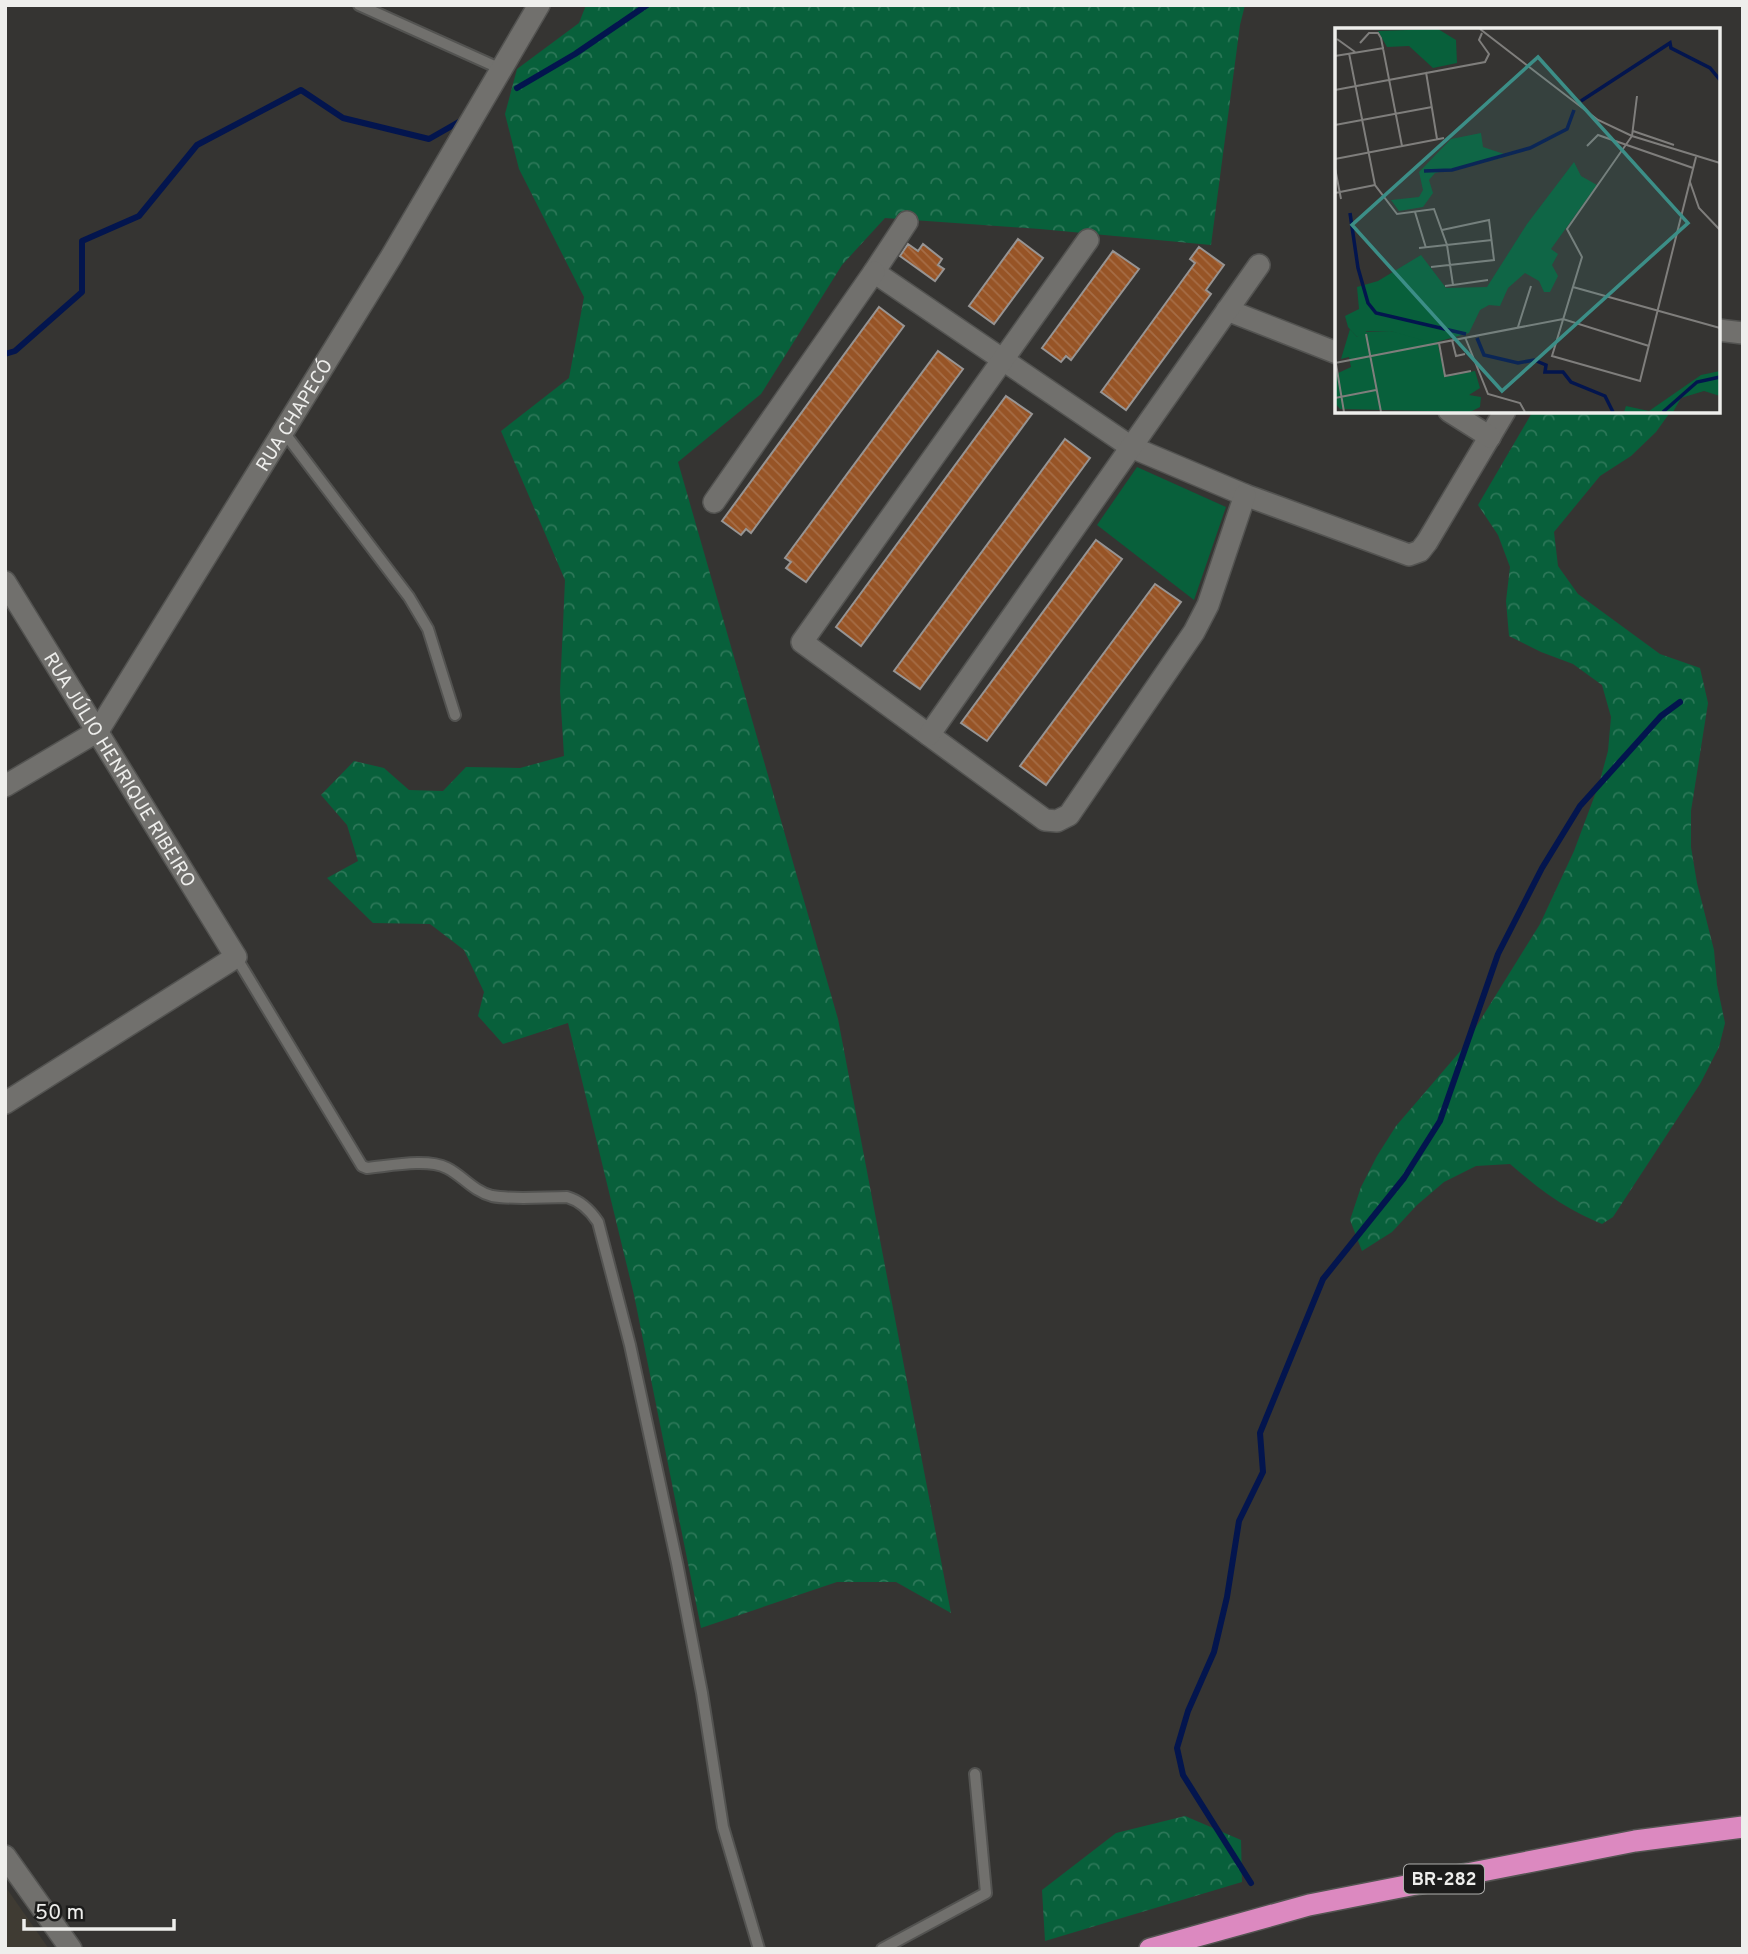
<svg xmlns="http://www.w3.org/2000/svg" width="1748" height="1954" font-family="Overpass,sans-serif">
	<style>
		.built { fill: #3f3b33 }
		.green { fill: #08603b }
		.forest { fill: url(#forest-crowns) }
		.lines { fill: none; stroke-linecap: round; stroke-linejoin: round }
		.stream { stroke: #03154e; stroke-width: 6 }
		.building { fill: url(#building-back-hatch); stroke: #979493; stroke-width: 2 }
		.lane-casing { stroke: #535351; stroke-width: 14 }
		.street-casing { stroke: #535351; stroke-width: 24 }
		.highway-casing { stroke: #535351; stroke-width: 24 }
		.lane { stroke: #71706d; stroke-width: 10 }
		.street { stroke: #71706d; stroke-width: 21 }
		.highway { stroke: #dc89c0; stroke-width: 21 }
		.labels { text-anchor: middle; stroke-width: 5; stroke-linejoin: round; paint-order: stroke }
		.shield { fill: #1c1c1b; stroke: #afafad; stroke-width: 2 }
		.shield-label { font-size: 18px; font-weight: bold; fill: #eeeeec }
		.street-label { font-size: 19px; fill: #eeeeec; stroke: #1c1c1b }
		.inset-river { fill: none; stroke: #03154e; stroke-width: 3.5 }
		.inset-road { fill: none; stroke: #7f7e7c; stroke-width: 2 }
		.view { fill: #3c8e87; fill-opacity: 0.15; stroke: #3c8e87; stroke-width: 3.5 }
		.inset-edge { fill: none; stroke: #eeeeec; stroke-width: 3.5 }
	</style>
	<defs>
		<pattern id="forest-crowns" width="20" height="18" patternUnits="userSpaceOnUse" patternTransform="scale(1.75)"><rect width="20" height="18" fill="#08603b"/><path d="M2 6a3 3 0 1 1 6 0M12 15a3 3 0 1 1 6 0" fill="none" stroke="#2c7758"/></pattern>
		<pattern id="building-back-hatch" width="6" height="6" patternUnits="userSpaceOnUse" patternTransform="scale(1.75)"><rect width="6" height="6" fill="#975426"/><path d="M-1 5l2 2M0 0l6 6M5-1l2 2" fill="none" stroke="#a66d46"/></pattern>
	</defs>
	<rect width="100%" height="100%" fill="#353432"/>
	<path class="built" d="M 5,1886 L 49,1949 L 5,1949 Z"/>
	<path class="green" d="M 1137,467 L 1226,507 L 1194,600 L 1097,525 Z"/>
	<path class="forest" d="M 586,5 L 1245,5 L 1240,25 L 1211,245 L 1040,229 L 885,218 L 842,265 L 761,394 L 678,462 L 838,1019 L 951,1613 L 896,1582 L 837,1582 L 701,1628 L 634,1295 L 568,1023 L 503,1044 L 478,1016 L 484,992 L 464,950 L 430,924 L 373,923 L 327,878 L 358,861 L 347,825 L 321,795 L 354,761 L 384,768 L 409,790 L 443,791 L 466,767 L 520,768 L 564,756 L 560,691 L 565,580 L 501,431 L 569,378 L 584,297 L 519,169 L 505,114 L 517,69 L 579,23 Z
		M 1533,411 L 1671,411 L 1656,432 L 1631,456 L 1600,476 L 1554,532 L 1558,566 L 1578,594 L 1660,654 L 1700,668 L 1708,703 L 1691,811 L 1691,847 L 1697,883 L 1714,950 L 1717,985 L 1725,1023 L 1719,1047 L 1700,1084 L 1613,1217 L 1602,1224 C 1562,1207 1543,1192 1510,1164 L 1476,1166 L 1444,1182 L 1417,1205 L 1392,1232 L 1362,1251 L 1350,1220 L 1361,1187 L 1377,1156 L 1396,1126 L 1463,1048 L 1540,924 L 1574,851 L 1599,784 L 1608,751 L 1611,717 L 1602,685 L 1573,664 L 1541,652 L 1509,636 L 1506,601 L 1510,567 L 1498,535 L 1478,505 Z
		M 1185,1816 L 1241,1840 L 1242,1882 L 1045,1941 L 1042,1890 L 1116,1833 Z"/>
	<g class="lines">
		<path class="stream" d="M 517,88 L 575,54 L 647,5
			M 5,354 L 15,351 L 82,292 L 82,241 L 139,216 L 197,145 L 301,90 L 343,118 L 429,139 L 464,119
			M 1251,1883 L 1183,1775 L 1177,1748 L 1188,1711 L 1214,1652 L 1227,1597 L 1239,1521 L 1263,1472 L 1260,1433 L 1323,1279 L 1404,1178 L 1440,1121 L 1498,954 L 1542,868 L 1580,806 L 1661,716 L 1680,702"/>
	</g>
	<path class="building" d="M 1018,239 L 1043,258 L 994,324 L 969,306 Z
		M 908,244 L 918,251 L 923,244 L 942,259 L 938,265 L 944,269 L 935,281 L 900,256 Z
		M 1199,247 L 1224,265 L 1206,290 L 1211,294 L 1126,410 L 1101,392 L 1195,263 L 1190,259 Z
		M 1113,251 L 1139,269 L 1071,360 L 1066,356 L 1061,362 L 1042,348 Z
		M 879,307 L 904,326 L 751,533 L 746,529 L 741,535 L 722,521 Z
		M 938,351 L 963,369 L 806,582 L 786,568 L 791,562 L 785,558 Z
		M 1006,396 L 1032,414 L 861,646 L 836,627 Z
		M 1065,439 L 1090,458 L 920,689 L 894,671 Z
		M 1096,540 L 1122,559 L 987,741 L 961,723 Z
		M 1155,584 L 1181,602 L 1046,785 L 1020,766 Z"/>
	<g class="lines">
		<g class="lane-casing">
			<path id="lane" d="M 359,5 L 501,69
				M 283,431 L 409,597 L 428,629 L 455,715
				M 236,957 L 362,1166 L 367,1168 C 389,1166 427,1158 447,1168 C 463,1176 473,1191 492,1196 C 513,1200 544,1197 567,1197 C 581,1201 590,1210 598,1222 L 630,1345 L 677,1563 L 702,1693 L 723,1827 L 759,1949
				M 882,1949 L 986,1893 L 975,1774"/>
		</g>
		<g class="street-casing">
			<g id="street">
				<path d="M 907,222 L 874,272 L 1131,447 L 1245,495 L 1409,555 L 1420,551 L 1427,542 L 1505,411"/>
				<path d="M 1088,240 L 802,642 L 1045,820 L 1057,821 L 1069,815 L 1194,632 L 1208,605 L 1245,495"/>
				<path d="M 1227,310 L 1337,353"/>
				<path d="M 1718,330 L 1743,333"/>
				<path d="M 1449,411 L 1490,437"/>
				<path d="M 714,502 L 874,272"/>
				<path id="s1" d="M 5,582 L 236,957 L 5,1103"/>
				<path d="M 929,735 L 1259,265"/>
				<path id="s2" d="M 5,786 L 98,731 L 391,257 L 539,5"/>
				<path d="M 5,1856 L 71,1949"/>
			</g>
		</g>
		<g class="highway-casing">
			<path id="highway" d="M 1150,1949 L 1309,1905 L 1635,1841 L 1743,1827"/>
		</g>
		<use href="#lane" class="lane"/>
		<use href="#street" class="street"/>
		<use href="#highway" class="highway"/>
	</g>
	<g class="labels">
		<rect class="shield" x="1404" y="1864.5" width="80" height="29" rx="5"/>
		<g class="shield-label">
			<text x="1444" y="1885">BR-282</text>
		</g>
		<g class="street-label">
			<text dy="7" stroke="none"><textPath href="#s2" startOffset="480">RUA CHAPECÓ</textPath></text>
			<text dy="7" stroke="none"><textPath href="#s1" startOffset="220">RUA JÚLIO HENRIQUE RIBEIRO</textPath></text>
		</g>
	</g>
	<g transform="translate(1335 28)">
		<rect width="385" height="385" fill="#353432"/>
		<path d="M 15,301 L 22,309 L 27,304 L 55,303 L 102,312 L 110,349 L 140,343 L 145,360 L 134,367 L 146,369 L 145,379 L 135,384 L 5,381 L 0,375 L 1,346 L 16,339 L 14,329 L 6,331 Z" fill="#08603b"/>
		<path d="M 103,1 L 121,12 L 122,35 L 98,40 L 74,18 L 52,19 L 43,3 ZM 146,105 L 148,119 L 169,126 L 167,130 L 100,145 L 94,152 L 98,165 L 88,179 L 64,183 L 56,172 L 84,169 L 88,162 L 84,144 L 116,111 ZM 239,134 L 246,148 L 262,157 L 216,221 L 223,226 L 217,237 L 223,248 L 215,264 L 209,264 L 204,253 L 190,245 L 173,260 L 165,278 L 154,277 L 145,282 L 134,305 L 98,315 L 55,303 L 32,303 L 22,309 L 13,299 L 10,288 L 24,281 L 22,259 L 43,253 L 86,227 L 111,260 L 152,259 L 192,196 ZM 385,343 L 385,368 L 369,363 L 346,370 L 338,384 L 289,384 L 291,378 L 314,383 L 366,347 Z" fill="#08603b"/>
		<path class="inset-river" d="M 246,73 L 335,15 L 336,20 L 375,40 L 385,52M 89,143 L 117,142 L 195,120 L 232,101 L 239,82M 15,185 L 23,240 L 33,275 L 41,285 L 131,306M 142,310 L 149,327 L 183,335 L 199,332 L 211,337 L 210,344 L 228,344 L 236,354 L 270,368 L 278,384M 328,384 L 362,354 L 385,349"/>
		<path class="inset-road" d="M 145,1 L 263,92 L 297,108 L 385,135M 2,11 L 20,24M 25,15 L 34,5 L 43,5 L 46,10 L 67,118M 14,25 L 40,157 L 62,186 L 99,181 L 112,217 L 118,257 L 110,258M 0,28 L 49,20M 91,44 L 102,111M 0,62 L 150,34 L 154,26 L 144,12 L 147,5M 302,68 L 297,108 L 232,201 L 247,229 L 217,328 L 305,353 L 361,129M 0,97 L 97,79M 298,103 L 339,117M 252,118 L 263,107 L 358,140M 0,131 L 109,110M 0,140 L 6,171M 355,154 L 364,180 L 385,202M 0,165 L 40,157M 80,184 L 91,220M 84,220 L 157,212M 96,239 L 159,232 L 154,192 L 107,202M 118,257 L 153,252M 238,259 L 385,300M 183,299 L 196,258M 31,306 L 46,384M 130,309 L 153,366 L 185,375 L 190,384M 117,312 L 121,328 L 130,326M 104,315 L 110,348 L 136,343M 0,330 L 9,384M 0,335 L 228,291 L 314,318M 0,370 L 41,362"/>
		<path class="view" d="M 203,29 L 353,195 L 167,363 L 17,197 Z"/>
		<rect width="385" height="385" class="inset-edge"/>
	</g>
	<rect width="1748" height="1954" fill="none" stroke="#eeeeec" stroke-width="14"/>
	<path d="M24 1919v10h150v-10" fill="none" stroke="#eeeeec" stroke-width="3.5"/>
	<text x="35" y="1919" font-size="21" fill="#eeeeec" stroke="#1c1c1b" stroke-width="5" paint-order="stroke">50 m</text>
</svg>
